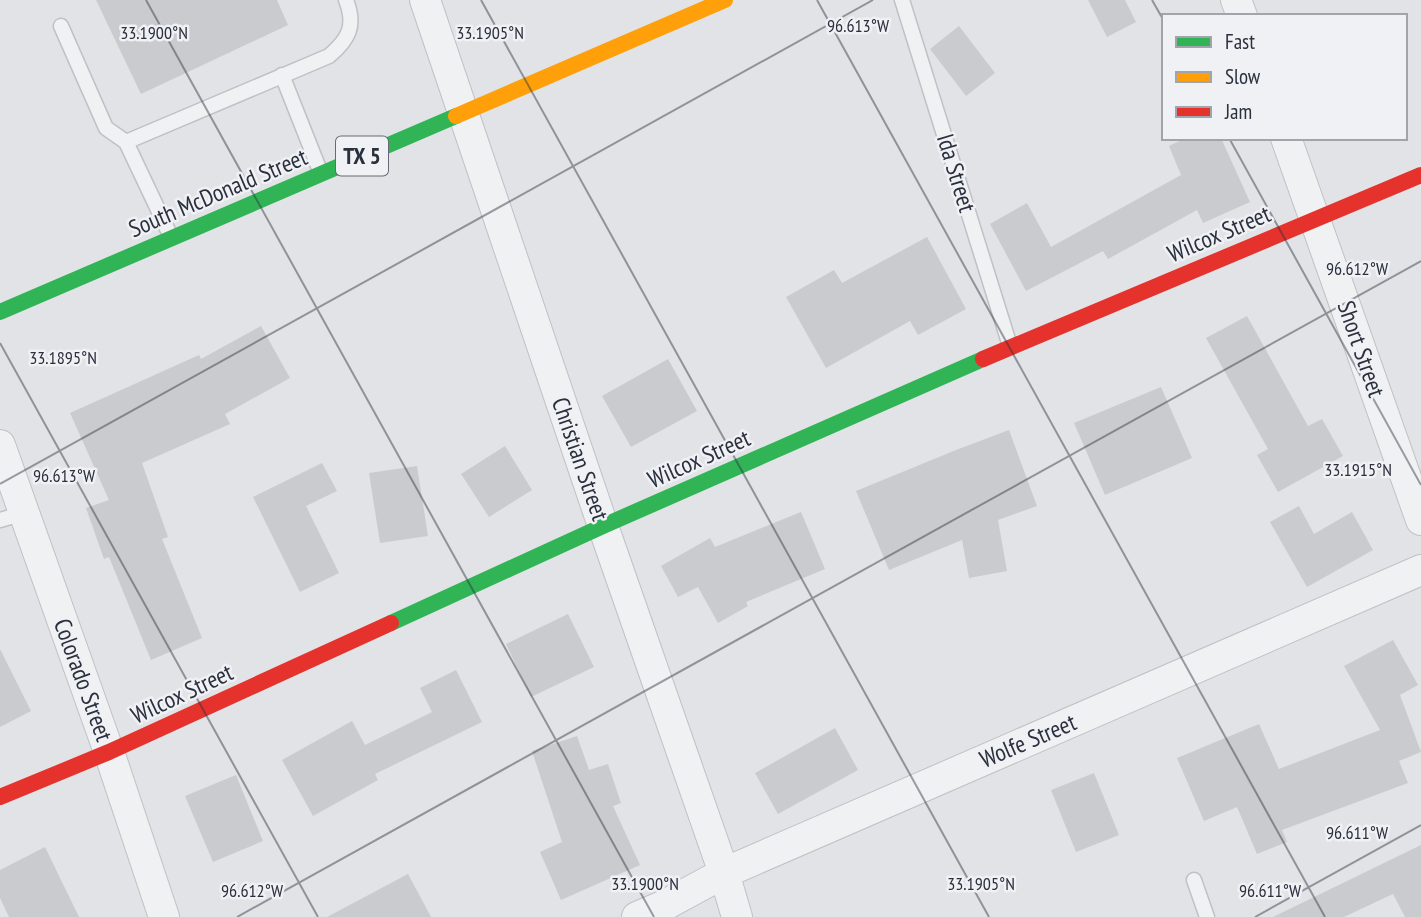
<svg xmlns="http://www.w3.org/2000/svg" width="1421" height="917" font-family="'PT Sans Narrow',sans-serif">
	<style>
		.building { fill: #cacbce }
		.lines { fill: none; stroke-linecap: round; stroke-linejoin: round }
		.lane-casing { stroke: #c0c1c4; stroke-width: 17 }
		.street-casing { stroke: #c0c1c4; stroke-width: 32 }
		.lane { stroke: #f0f1f3; stroke-width: 14 }
		.street { stroke: #f0f1f3; stroke-width: 30 }
		.fast { stroke: #30b455; stroke-width: 16 }
		.slow { stroke: #ff9f0a; stroke-width: 16 }
		.jam { stroke: #e5322d; stroke-width: 16 }
		.ticks { fill: none; stroke: #2b303d; stroke-width: 2; stroke-opacity: 0.45 }
		.labels { text-anchor: middle; stroke-width: 5; stroke-linejoin: round; paint-order: stroke }
		.shield { fill: #eff1f5; stroke: #666a74; stroke-width: 2 }
		.shield-label { font-size: 23px; font-weight: bold; fill: #2b303d }
		.street-label { font-size: 24px; fill: #2b303d; stroke: #eff1f5 }
		.ticks-label { font-size: 18px; text-anchor: middle; fill: #2b303d; stroke: #eff1f5; stroke-width: 5; stroke-linejoin: round; paint-order: stroke }
	</style>
	<rect width="100%" height="100%" fill="#e1e3e6"/>
	<path class="building" d="M 96,0 L 277,0 L 288,25 L 141,94 Z
		M 1088,0 L 1125,0 L 1136,22 L 1107,37 Z
		M 959,26 L 995,73 L 966,96 L 930,49 Z
		M 1186,138 L 1221,138 L 1250,202 L 1203,223 L 1197,210 L 1108,259 L 1103,251 L 1026,291 L 990,224 L 1027,203 L 1051,247 L 1181,175 L 1169,146 Z
		M 927,237 L 966,309 L 918,335 L 910,321 L 826,368 L 786,297 L 834,270 L 842,283 Z
		M 1247,316 L 1308,426 L 1322,419 L 1343,456 L 1278,492 L 1257,455 L 1268,449 L 1206,338 Z
		M 261,326 L 290,378 L 225,414 L 230,424 L 142,463 L 168,537 L 162,539 L 202,638 L 151,660 L 109,557 L 104,559 L 86,508 L 109,500 L 70,413 L 199,355 L 201,359 Z
		M 668,359 L 697,411 L 631,447 L 602,396 Z
		M 1161,387 L 1192,458 L 1105,495 L 1074,423 Z
		M 1009,430 L 1037,506 L 998,520 L 1007,571 L 969,578 L 962,540 L 889,570 L 856,491 L 956,450 Z
		M 505,446 L 532,490 L 489,517 L 461,474 Z
		M 322,463 L 337,491 L 306,506 L 339,573 L 300,592 L 253,497 Z
		M 417,466 L 428,536 L 380,543 L 369,473 Z
		M 1299,506 L 1314,534 L 1352,512 L 1373,550 L 1307,587 L 1270,522 Z
		M 801,512 L 825,569 L 746,602 L 748,606 L 718,623 L 698,587 L 678,597 L 661,566 L 710,538 L 715,547 Z
		M 568,614 L 594,667 L 531,697 L 506,644 Z
		M 1393,640 L 1418,685 L 1400,695 L 1421,752 L 1399,761 L 1408,783 L 1282,830 L 1287,842 L 1257,854 L 1237,807 L 1204,821 L 1177,758 L 1259,724 L 1279,769 L 1380,730 L 1344,666 Z
		M 0,649 L 31,711 L 0,727 Z
		M 456,670 L 482,722 L 375,774 L 378,780 L 313,816 L 282,760 L 352,721 L 365,745 L 432,712 L 420,688 Z
		M 835,728 L 858,770 L 778,814 L 755,773 Z
		M 577,736 L 589,770 L 608,764 L 621,803 L 613,806 L 640,865 L 561,900 L 540,852 L 562,842 L 532,751 Z
		M 1094,773 L 1119,835 L 1076,852 L 1051,790 Z
		M 236,775 L 263,841 L 213,862 L 185,796 Z
		M 1421,845 L 1421,917 L 1405,917 L 1393,894 L 1344,917 L 1273,917 Z
		M 45,847 L 79,917 L 9,917 L 0,898 L 0,870 Z
		M 408,874 L 431,917 L 327,917 Z"/>
	<g class="lines">
		<g class="lane-casing">
			<path id="lane" d="M 902,0 L 1010,346
				M 61,26 L 106,128 L 126,142
				M 282,75 L 320,171
				M 171,237 L 126,142 L 329,56 C 349,39 356,26 346,0
				M 0,520 L 24,513
				M 1194,880 L 1207,917"/>
		</g>
		<g class="street-casing">
			<path id="street" d="M 425,0 L 603,526 L 724,873 L 737,917
				M 1236,0 L 1242,16
				M 1286,138 L 1421,520
				M 0,445 L 109,752 L 164,917
				M 637,917 L 665,905 L 724,873 L 1421,570"/>
		</g>
		<use href="#lane" class="lane"/>
		<use href="#street" class="street"/>
		<path class="fast" d="M 0,312 L 456,116
			M 391,623 L 603,526 L 983,359"/>
		<path class="slow" d="M 456,116 L 725,0"/>
		<path class="jam" d="M 983,359 L 1421,175
			M 0,797 L 109,752 L 391,623"/>
	</g>
	<path class="ticks" d="M 146,0 L 654,917M 481,0 L 989,917M 817,0 L 1325,917M 1152,0 L 1164,21M 1229,138 L 1421,485M 0,343 L 318,917M 0,484 L 873,0M 237,917 L 1421,261M 1255,917 L 1421,825"/>
	<g class="labels">
		<rect class="shield" x="336" y="136.5" width="52" height="39" rx="5"/>
		<g class="shield-label">
			<text x="362" y="164">TX 5</text>
		</g>
		<g class="street-label">
			<text transform="translate(956 173) rotate(73)" y="8">Ida Street</text>
			<text transform="translate(218 193) rotate(-23)" y="8">South McDonald Street</text>
			<text transform="translate(1219 234) rotate(-23)" y="8">Wilcox Street</text>
			<text transform="translate(1361 349) rotate(71)" y="8">Short Street</text>
			<text transform="translate(580 459) rotate(71)" y="8">Christian Street</text>
			<text transform="translate(699 459) rotate(-24)" y="8">Wilcox Street</text>
			<text transform="translate(83 680) rotate(70)" y="8">Colorado Street</text>
			<text transform="translate(182 694) rotate(-25)" y="8">Wilcox Street</text>
			<text transform="translate(1028 741) rotate(-23)" y="8">Wolfe Street</text>
		</g>
	</g>
	<g class="ticks-label">
		<text x="858" y="32">96.613°W</text>
		<text x="154" y="39">33.1900°N</text>
		<text x="490" y="39">33.1905°N</text>
		<text x="1357" y="275">96.612°W</text>
		<text x="63" y="364">33.1895°N</text>
		<text x="1358" y="476">33.1915°N</text>
		<text x="64" y="482">96.613°W</text>
		<text x="1357" y="839">96.611°W</text>
		<text x="645" y="890">33.1900°N</text>
		<text x="981" y="890">33.1905°N</text>
		<text x="252" y="897">96.612°W</text>
		<text x="1270" y="897">96.611°W</text>
	</g>
	<rect x="1162" y="14" width="245" height="126" fill="#eff1f5" stroke="#a1a4ab" stroke-width="2"/>
	<rect x="1176" y="37" width="35" height="10" fill="#30b455" stroke="#a1a4ab" stroke-width="2"/>
	<text x="1225" y="49" font-size="21" fill="#2b303d">Fast</text>
	<rect x="1176" y="72" width="35" height="10" fill="#ff9f0a" stroke="#a1a4ab" stroke-width="2"/>
	<text x="1225" y="84" font-size="21" fill="#2b303d">Slow</text>
	<rect x="1176" y="107" width="35" height="10" fill="#e5322d" stroke="#a1a4ab" stroke-width="2"/>
	<text x="1225" y="119" font-size="21" fill="#2b303d">Jam</text>
</svg>
